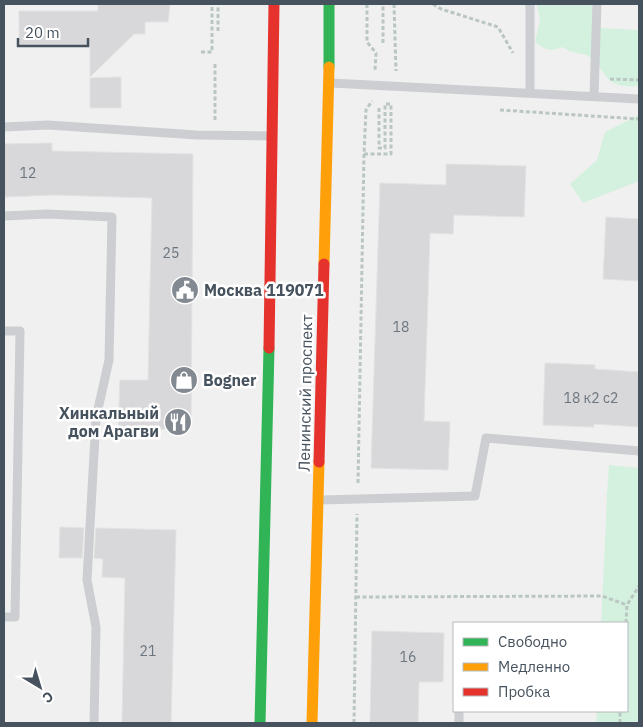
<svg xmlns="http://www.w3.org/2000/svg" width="643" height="727" font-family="'IBM Plex Sans',sans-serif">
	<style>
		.green { fill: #d4f0df }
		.building { fill: #d8d8da; stroke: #e2e2e3 }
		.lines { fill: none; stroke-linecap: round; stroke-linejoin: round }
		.path { stroke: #b9c6c1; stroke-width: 3; stroke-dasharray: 4 2.5; stroke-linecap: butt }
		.lane { stroke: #ccced1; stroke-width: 9 }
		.fast { stroke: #30b455; stroke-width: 11 }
		.slow { stroke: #ff9f0a; stroke-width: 11 }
		.jam { stroke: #e5322d; stroke-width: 11 }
		.labels { text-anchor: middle; stroke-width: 5; stroke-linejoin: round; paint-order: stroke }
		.number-label { font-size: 14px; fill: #6c757e }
		.poi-label { font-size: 16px; font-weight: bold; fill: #46525d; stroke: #fff; text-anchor: start }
		.street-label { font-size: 16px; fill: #46525d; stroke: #fff }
	</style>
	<rect width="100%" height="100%" fill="#f1f0f0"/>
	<path class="green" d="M 537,4 L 591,4 L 595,7 L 600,28 L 639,30 L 639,86 C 598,90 609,65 584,54 C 583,54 578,54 577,53 C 571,52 567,50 562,47 C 552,52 542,50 535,41 L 540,21 Z
		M 639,115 L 639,181 L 583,203 L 570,184 L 597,160 L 605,132 Z
		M 609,465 L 639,468 L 639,723 L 596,723 L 597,711 L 627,711 L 627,623 L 601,623 L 607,499 L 606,496 L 607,494 Z"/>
	<path class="building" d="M 98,4 L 170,4 L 168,22 L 145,22 L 145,34 L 134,34 L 90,77 L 90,46 L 19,45 L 19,11 L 98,11 Z
		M 121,77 L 121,108 L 90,108 L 90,78 Z
		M 52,143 L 52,151 L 193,154 L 191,428 L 118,431 L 120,380 L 148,380 L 152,198 L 54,195 L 4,197 L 4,144 Z
		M 446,164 L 526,166 L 524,217 L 454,215 L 453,234 L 430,233 L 424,421 L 450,422 L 448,470 L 371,468 L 380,183 L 446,185 Z
		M 606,217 L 639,219 L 639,281 L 603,279 Z
		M 545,363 L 595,365 L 595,369 L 639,372 L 639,427 L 594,424 L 594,427 L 543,425 Z
		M 60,527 L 84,528 L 82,558 L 59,558 Z
		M 96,528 L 176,530 L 171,723 L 122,723 L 125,578 L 102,577 L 103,559 L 94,558 Z
		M 372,631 L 444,633 L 443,682 L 419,682 L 418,723 L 370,723 Z"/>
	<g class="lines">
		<path class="path" d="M 367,4 L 367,42 L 376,53 L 375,71
			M 394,4 L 396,71
			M 433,4 L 441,9 L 498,27 L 513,53
			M 218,31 L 218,4
			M 383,43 L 383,4
			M 201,52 L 212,52 L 212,4
			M 215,64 L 215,121
			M 610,79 L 639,80
			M 500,110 L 639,119
			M 364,154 L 391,154 L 391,104 L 385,104 L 385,148 L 379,148 L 379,108
			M 358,483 L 364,154 L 366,110 L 372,101
			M 356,597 L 602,596 L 627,605
			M 626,623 L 627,605 L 639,586
			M 354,723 L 357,514
			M 620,723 L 620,711"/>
		<path class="lane" d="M 331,83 L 639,99
			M 530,93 L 530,4
			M 594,96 L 597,4
			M 4,127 L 48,125 L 197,135 L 271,136
			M 4,216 L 47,214 L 112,217 L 109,360 L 96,418 L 87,580 L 96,627 L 94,723
			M 4,331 L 20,331 L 15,617 L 4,617
			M 320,500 L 475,496 L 486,438 L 639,451
			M 459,723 L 459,711"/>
		<path class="fast" d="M 329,67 L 329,4
			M 260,723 L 269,348"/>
		<path class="slow" d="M 324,264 L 329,67
			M 312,723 L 319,462"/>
		<path class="jam" d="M 269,348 L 274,4
			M 319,462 L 324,264"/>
	</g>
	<defs>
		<g id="civic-disc" transform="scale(1.4375)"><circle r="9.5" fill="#828990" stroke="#fff"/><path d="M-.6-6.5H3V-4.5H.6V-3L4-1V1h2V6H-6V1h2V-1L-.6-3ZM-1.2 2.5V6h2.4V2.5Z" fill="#fff"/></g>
		<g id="shop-disc" transform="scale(1.4375)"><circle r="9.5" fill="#828990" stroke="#fff"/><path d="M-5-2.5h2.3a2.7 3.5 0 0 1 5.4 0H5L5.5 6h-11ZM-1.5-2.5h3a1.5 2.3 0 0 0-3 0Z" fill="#fff"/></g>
		<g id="restaurant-disc" transform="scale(1.4375)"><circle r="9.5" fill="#828990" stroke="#fff"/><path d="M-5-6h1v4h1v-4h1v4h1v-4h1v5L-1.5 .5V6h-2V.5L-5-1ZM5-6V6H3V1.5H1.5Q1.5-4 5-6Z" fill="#fff"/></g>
	</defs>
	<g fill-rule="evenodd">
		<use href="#civic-disc" x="185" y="290"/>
		<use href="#shop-disc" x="184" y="380"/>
		<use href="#restaurant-disc" x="178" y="422"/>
	</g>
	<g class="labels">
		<g class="number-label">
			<text x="28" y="178">12</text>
			<text x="171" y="258">25</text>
			<text x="401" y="332">18</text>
			<text x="591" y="403">18 к2 с2</text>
			<text x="148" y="656">21</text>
			<text x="408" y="662">16</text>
		</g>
		<g class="poi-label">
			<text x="204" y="296">Москва 119071</text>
			<text x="203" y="386">Bogner</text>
			<text x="159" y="419" text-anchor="end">Хинкальный<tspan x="159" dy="18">дом Арагви</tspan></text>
		</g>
		<g class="street-label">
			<text transform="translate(305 393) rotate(-89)" y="6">Ленинский проспект</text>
		</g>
	</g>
	<rect width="643" height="727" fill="none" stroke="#46525d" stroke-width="10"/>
	<rect x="453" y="622" width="175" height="90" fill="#ffffff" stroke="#b5babe"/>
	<rect x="463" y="638" width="25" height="8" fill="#30b455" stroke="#b5babe"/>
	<text x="498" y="647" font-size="15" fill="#46525d">Свободно</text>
	<rect x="463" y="663" width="25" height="8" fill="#ff9f0a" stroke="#b5babe"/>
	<text x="498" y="672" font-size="15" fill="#46525d">Медленно</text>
	<rect x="463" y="688" width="25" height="8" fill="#e5322d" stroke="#b5babe"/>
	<text x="498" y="697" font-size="15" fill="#46525d">Пробка</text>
	<g transform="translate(40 687) rotate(142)" stroke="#ffffff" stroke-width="4" paint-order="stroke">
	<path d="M0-4L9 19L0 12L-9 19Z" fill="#46525d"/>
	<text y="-8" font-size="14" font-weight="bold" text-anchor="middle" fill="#46525d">С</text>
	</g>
	<path d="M18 38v8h70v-8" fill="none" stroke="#46525d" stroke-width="2.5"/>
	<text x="25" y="38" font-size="15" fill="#46525d" stroke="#ffffff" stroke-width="4" paint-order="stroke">20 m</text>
</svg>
